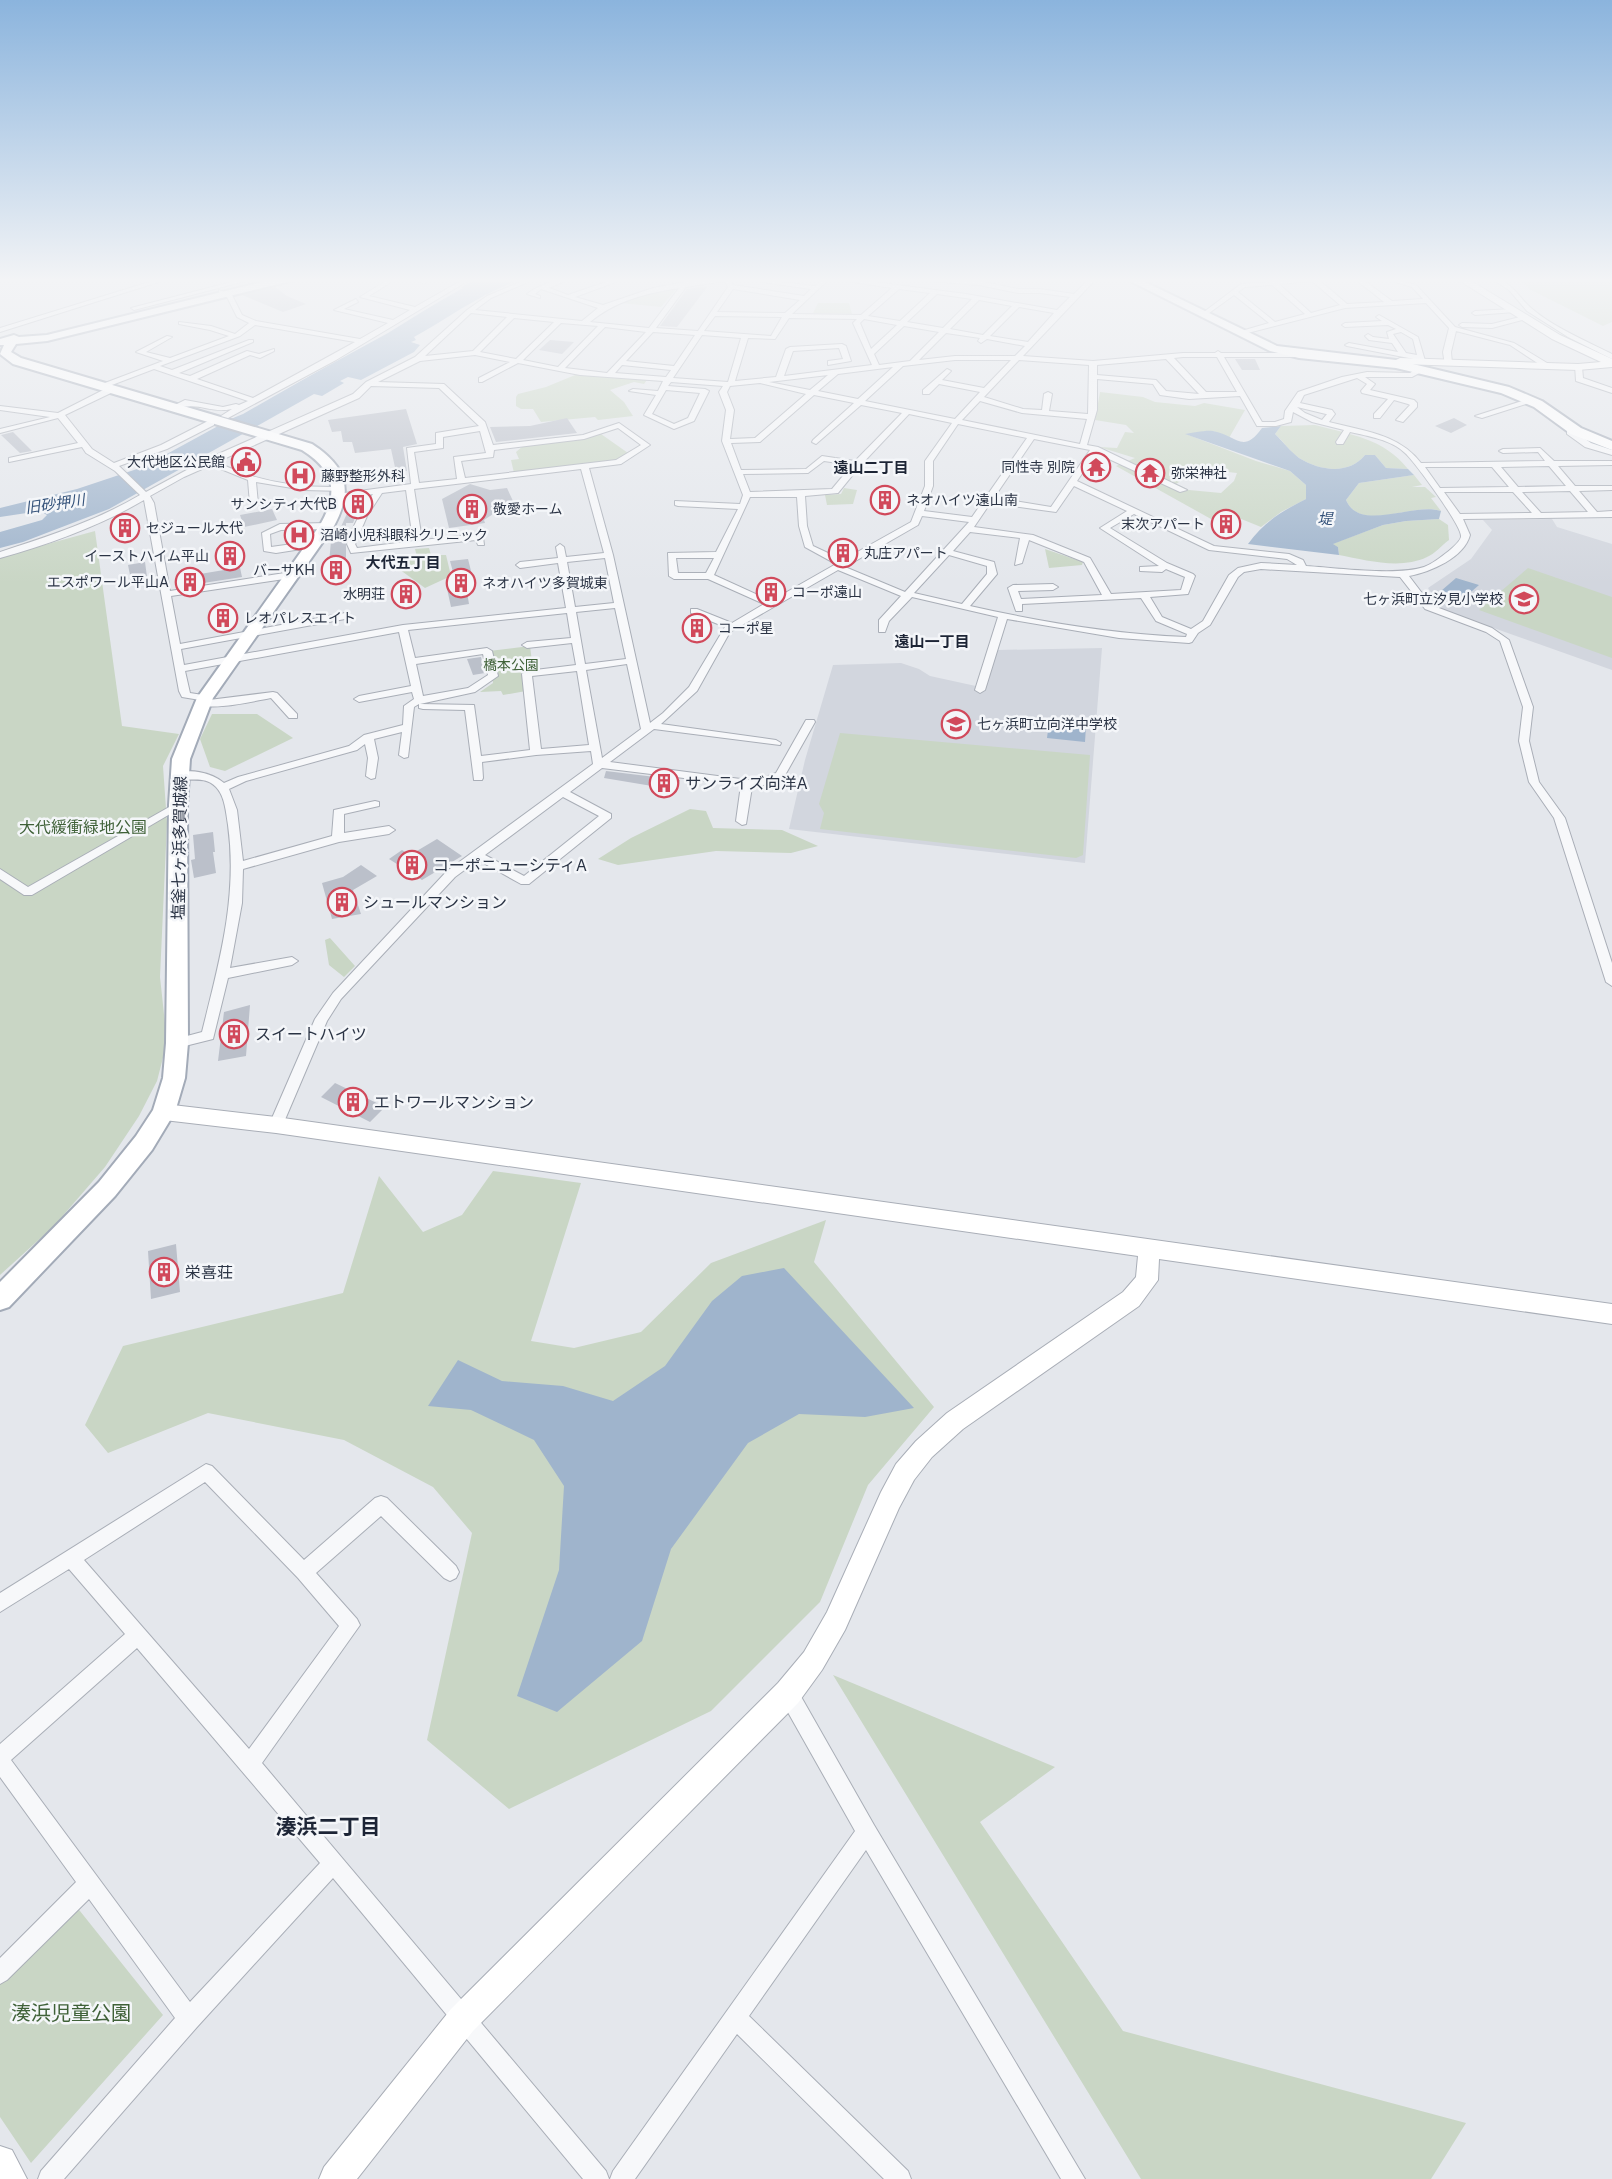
<svg xmlns="http://www.w3.org/2000/svg" width="1612" height="2179" font-family="'Public Sans','Noto Sans JP',sans-serif">
	<style>
		.built { fill: #d2d6de }
		.green { fill: #c9d6c5; fill-rule: evenodd }
		.water { fill: #9fb4cc }
		.pier { fill: #e4e7ec }
		.building { fill: #bbc0ca }
		.lines { fill: none; stroke-linecap: round; stroke-linejoin: round }
		.street-casing { stroke: #a9aeb7; stroke-width: 2 }
		.secondary-casing { stroke: #a9aeb7; stroke-width: 2 }
		.primary-casing { stroke: #a3abb8; stroke-width: 4 }
		.street { fill: #f7f8fa; fill-rule: evenodd }
		.secondary { fill: #fff; fill-rule: evenodd }
		.primary { fill: #fff; fill-rule: evenodd }
		.labels { text-anchor: middle; stroke-width: 5; stroke-linejoin: round; paint-order: stroke }
		.far-poi-label { font-size: 14px; fill: #2b3445; stroke: #f4f6f9; text-anchor: start }
		.far-park-label { font-size: 14px; fill: #3f6138; stroke: #f4f6f9 }
		.far-neighbourhood-label { font-size: 15px; font-weight: bold; fill: #1d2536; stroke: #f4f6f9 }
		.far-water-label { font-size: 15px; font-style: italic; fill: #34527a; stroke: #f4f6f9 }
		.poi-label { font-size: 16px; fill: #2b3445; stroke: #f4f6f9; text-anchor: start }
		.park-label { font-size: 16px; fill: #3f6138; stroke: #f4f6f9 }
		.street-label { font-size: 16px; fill: #2b3445; stroke: #f4f6f9 }
		.near-park-label { font-size: 20px; fill: #3f6138; stroke: #f4f6f9 }
		.near-neighbourhood-label { font-size: 21px; font-weight: bold; fill: #1d2536; stroke: #f4f6f9 }
	</style>
	<rect width="100%" height="100%" fill="#e4e7ec"/>
	<path class="built" d="M 1552,519 L 1557,527 L 1612,544 L 1612,670 L 1443,610 L 1428,588 L 1471,559 L 1492,530 L 1483,520 Z
		M 1102,648 L 1085,863 L 789,829 L 805,760 L 833,665 L 901,663 L 919,669 L 930,676 L 985,688 L 998,650 Z"/>
	<path class="green" d="M 1521,279 L 1612,279 L 1612,322 L 1603,326 L 1529,289 Z
		M 678,287 L 661,307 L 621,303 L 664,288 Z
		M 818,303 L 849,303 L 852,314 L 813,313 Z
		M 580,373 L 649,377 L 644,384 L 634,382 L 610,390 L 624,402 L 633,416 L 598,420 L 595,417 L 541,422 L 533,409 L 521,409 L 516,406 L 516,397 L 518,394 L 546,387 Z
		M 1100,392 L 1143,397 L 1155,402 L 1195,406 L 1204,403 L 1245,410 L 1229,438 L 1213,431 L 1186,434 L 1256,461 L 1290,471 L 1306,485 L 1306,499 L 1281,512 L 1261,527 L 1229,514 L 1211,519 L 1116,466 L 1135,458 L 1099,447 L 1117,448 L 1125,432 L 1134,433 L 1126,425 L 1095,420 ZM 1193,468 L 1237,473 L 1234,481 L 1221,493 L 1189,490 L 1176,484 L 1182,480 L 1185,472 Z
		M 1315,425 C 1352,435 1383,438 1408,469 L 1386,468 L 1375,455 L 1365,455 C 1349,475 1320,471 1299,458 C 1290,452 1283,441 1275,434 L 1281,426 Z
		M 601,434 L 628,453 L 615,460 L 514,473 L 511,460 L 519,459 L 516,452 L 523,446 Z
		M 1414,475 L 1422,485 L 1412,487 L 1425,487 L 1436,497 L 1431,498 L 1441,511 C 1413,502 1361,534 1346,500 L 1359,483 Z
		M 844,488 L 857,490 L 853,504 L 827,505 L 825,495 L 841,494 Z
		M 1439,519 L 1448,525 L 1449,540 C 1442,545 1435,554 1427,557 C 1400,570 1366,560 1339,555 L 1338,547 L 1332,544 L 1383,525 L 1406,521 Z
		M 95,531 L 122,726 L 179,734 L 163,766 L 167,823 L 160,977 L 167,1042 L 157,1081 L 139,1116 L 105,1167 L 54,1226 L 0,1275 L 0,557 Z
		M 429,548 L 431,555 L 446,555 L 451,576 L 425,588 L 392,564 L 392,561 L 417,557 L 415,549 Z
		M 1045,549 L 1083,562 L 1082,565 L 1049,568 Z
		M 1528,568 L 1612,597 L 1612,658 L 1479,610 Z
		M 530,646 L 533,670 L 526,671 L 526,691 L 503,695 L 501,691 L 480,692 L 493,683 L 489,651 Z
		M 212,714 L 257,714 L 293,738 L 225,771 L 210,767 L 200,739 Z
		M 840,733 L 1090,755 L 1083,855 L 1076,858 L 820,829 L 824,813 L 819,804 Z
		M 690,809 L 706,811 L 713,828 L 782,830 L 818,846 L 791,853 L 716,851 L 618,865 L 598,859 L 631,838 Z
		M 330,938 L 355,966 L 344,977 L 329,965 L 325,940 Z
		M 493,1171 L 581,1183 L 531,1341 L 574,1348 L 641,1332 L 711,1263 L 826,1220 L 814,1262 L 934,1407 L 868,1485 L 820,1602 L 711,1711 L 509,1809 L 427,1740 L 472,1533 L 433,1487 L 344,1440 L 208,1413 L 108,1453 L 85,1425 L 123,1346 L 343,1293 L 379,1176 L 423,1232 L 462,1215 Z
		M 833,1675 L 1055,1767 L 980,1822 L 1123,2031 L 1466,2123 L 1431,2179 L 1141,2179 Z
		M 76,1906 L 163,2015 L 31,2163 L 0,2117 L 0,1983 Z"/>
	<path class="water" d="M 475,279 L 523,279 C 483,292 450,317 414,337 L 416,340 L 411,342 L 420,345 L 414,352 L 361,380 L 348,377 L 340,381 L 344,383 L 322,396 L 314,394 L 109,509 L 23,542 L 0,548 L 0,532 L 42,520 L 47,515 L 40,511 L 0,517 L 0,508 L 77,489 L 143,467 L 388,333 Z
		M 1281,426 L 1275,434 C 1283,442 1291,452 1299,458 C 1320,471 1349,475 1365,455 L 1375,455 L 1386,468 L 1408,469 L 1414,475 L 1359,483 L 1346,500 C 1360,533 1413,502 1441,511 L 1439,519 L 1406,521 L 1383,525 L 1333,544 L 1338,547 L 1339,555 L 1248,544 C 1264,522 1282,511 1306,499 L 1306,485 L 1290,471 L 1185,434 C 1193,433 1205,430 1213,431 C 1236,435 1243,455 1262,428 Z
		M 1456,578 L 1479,585 L 1464,598 L 1441,591 Z
		M 1049,722 L 1086,726 L 1085,742 L 1047,738 Z
		M 784,1268 L 914,1408 L 865,1417 L 799,1414 L 748,1443 L 671,1549 L 642,1641 L 557,1712 L 517,1696 L 559,1570 L 564,1486 L 534,1440 L 471,1410 L 428,1406 L 458,1360 L 502,1381 L 563,1386 L 613,1401 L 665,1366 L 712,1301 L 742,1276 Z"/>
	<path class="pier" d="M 459,287 L 463,288 L 243,414 L 233,418 L 228,415 L 349,351 Z"/>
	<path class="building" d="M 708,286 L 677,327 L 660,326 L 687,289 Z
		M 275,287 L 287,296 L 306,304 L 283,312 L 242,295 Z
		M 550,340 L 574,342 L 562,354 L 539,350 Z
		M 1235,359 L 1255,359 L 1260,370 L 1242,370 Z
		M 406,409 L 417,444 L 403,447 L 407,471 L 396,472 L 391,449 L 355,453 L 352,442 L 343,442 L 341,431 L 332,432 L 328,420 Z
		M 567,418 L 577,433 L 496,442 L 490,427 L 530,426 Z
		M 1454,418 L 1467,425 L 1451,433 L 1435,426 Z
		M 13,432 L 32,451 L 20,453 L 1,435 Z
		M 470,484 L 490,490 L 507,488 L 513,501 L 484,520 L 485,523 L 449,528 L 442,499 Z
		M 363,498 L 353,523 L 346,523 L 346,571 L 328,574 L 331,541 L 335,540 L 349,509 L 356,499 Z
		M 272,509 L 277,520 L 244,527 L 240,515 Z
		M 235,544 L 242,577 L 184,586 L 182,577 L 224,570 L 220,546 Z
		M 468,559 L 473,579 L 470,580 L 467,592 L 469,604 L 451,607 L 446,584 L 456,583 L 450,561 Z
		M 145,562 L 147,577 L 131,580 L 128,565 Z
		M 481,657 L 485,673 L 473,675 L 467,659 Z
		M 606,771 L 680,780 L 676,790 L 604,778 Z
		M 213,832 L 215,852 L 213,852 L 216,873 L 194,878 L 191,860 L 195,859 L 193,835 Z
		M 437,839 L 462,856 L 422,880 L 389,859 L 402,850 L 410,855 Z
		M 361,865 L 377,876 L 353,890 L 361,914 L 332,919 L 322,883 L 343,877 Z
		M 250,1005 L 246,1056 L 218,1061 L 224,1012 Z
		M 335,1083 L 385,1107 L 370,1122 L 321,1097 Z
		M 176,1244 L 180,1292 L 151,1299 L 148,1251 Z"/>
	<g class="lines">
		<g class="street-casing">
			<path id="street" d="M 159,279 L 168,279 L 0,332 L 0,328 Z
				M 243,279 L 253,279 L 134,310 L 131,308 Z
				M 389,279 L 396,279 L 369,296 L 415,307 L 464,279 L 471,279 L 336,360 L 228,418 L 221,416 L 232,409 C 210,414 199,401 175,409 L 171,407 L 185,400 L 223,407 L 236,404 L 239,405 L 248,401 L 154,369 L 104,388 L 97,386 L 163,361 L 136,352 L 167,336 L 172,337 L 146,352 L 170,358 L 229,336 L 210,330 L 179,324 L 179,322 L 211,326 L 235,334 L 249,323 L 237,317 L 227,297 L 219,292 L 219,290 L 232,295 L 242,315 L 256,321 L 360,339 L 388,323 L 334,310 L 356,299 L 358,302 L 344,309 L 393,320 L 410,310 L 360,297 ZM 255,325 L 355,342 L 253,398 L 197,379 L 250,355 L 260,358 L 274,351 L 274,349 L 259,354 L 247,351 L 190,376 L 179,373 L 253,342 L 253,340 L 249,340 L 172,370 L 160,366 L 240,336 Z
				M 424,279 L 431,279 L 424,284 L 421,282 Z
				M 527,279 L 535,279 L 491,298 L 475,310 L 582,321 L 598,308 L 541,289 L 535,294 L 540,296 L 540,298 L 527,294 C 537,286 556,279 569,279 L 549,288 L 568,295 L 615,279 L 624,279 L 575,297 L 603,305 L 653,288 L 685,282 L 730,279 L 733,285 L 804,296 L 811,289 L 762,282 L 764,279 L 771,279 L 770,281 L 815,286 L 822,279 L 829,279 L 792,314 L 861,315 L 892,288 L 834,279 L 851,279 L 966,294 L 1057,310 L 1070,297 L 1040,293 L 1018,293 L 979,285 L 904,279 L 979,281 L 1018,289 L 1040,289 L 1074,294 L 1089,279 L 1096,279 L 1023,356 L 1093,361 L 1183,353 L 1215,353 L 1218,351 L 1221,353 L 1311,353 L 1311,357 L 1224,357 L 1262,422 L 1275,422 L 1284,419 L 1285,411 L 1298,392 L 1342,377 L 1367,372 L 1410,373 L 1420,367 L 1423,367 L 1423,371 L 1412,377 L 1365,377 L 1375,384 L 1370,390 L 1414,400 L 1417,403 L 1417,407 L 1403,422 L 1396,420 L 1410,405 L 1408,404 L 1394,400 L 1380,418 L 1374,418 L 1374,414 L 1388,399 L 1362,393 L 1361,391 L 1367,384 L 1357,378 L 1304,395 L 1300,403 L 1332,410 L 1335,414 L 1329,422 C 1362,431 1398,433 1421,463 L 1545,461 L 1538,452 L 1503,453 L 1499,451 L 1503,449 L 1540,448 L 1554,461 L 1612,461 L 1612,465 L 1558,466 L 1575,486 L 1612,486 L 1612,490 L 1579,491 L 1597,512 L 1612,511 L 1612,517 L 1463,519 L 1470,535 C 1464,558 1430,572 1409,576 L 1431,605 L 1492,628 L 1509,640 L 1533,707 L 1529,741 L 1539,782 L 1565,818 L 1612,963 L 1612,986 L 1606,982 L 1554,818 L 1529,782 L 1519,741 L 1523,707 L 1500,641 L 1486,632 L 1425,609 L 1400,577 L 1261,569 L 1244,572 L 1238,577 L 1210,625 L 1198,633 L 1192,642 L 1189,643 L 1119,638 L 1007,619 L 985,690 L 980,693 L 975,690 L 998,617 L 912,597 L 889,621 L 885,632 L 879,632 L 879,620 L 901,596 L 838,570 L 730,632 L 697,691 L 661,724 L 776,740 L 781,743 L 780,745 L 654,729 L 610,762 L 756,781 L 776,773 L 806,720 L 814,720 L 815,722 L 784,777 L 761,786 L 752,787 L 746,824 L 742,825 L 736,821 L 741,785 L 602,768 L 570,792 L 611,814 L 611,818 L 529,884 L 521,884 L 478,860 L 455,877 L 341,999 L 327,1021 L 281,1129 L 271,1129 L 269,1125 L 315,1019 L 333,993 L 447,871 L 593,764 L 591,751 L 536,755 L 482,762 L 483,778 L 482,780 L 474,780 L 465,710 L 423,709 L 419,708 L 419,704 L 414,707 L 408,757 L 404,758 L 399,755 L 402,732 L 374,739 L 378,758 L 375,778 L 371,779 L 366,776 L 368,758 L 365,744 L 357,750 L 246,781 L 229,789 L 237,810 L 243,861 L 332,836 L 334,810 L 375,801 L 379,802 L 379,806 L 344,814 L 344,833 L 389,826 L 395,830 L 389,834 L 339,842 L 243,869 L 242,903 L 230,968 L 292,957 L 298,961 L 292,965 L 228,978 L 213,1039 L 177,1048 L 172,1046 L 170,1043 L 172,1040 L 202,1032 C 219,963 238,897 228,825 C 226,813 225,796 216,787 C 202,773 184,785 174,776 C 186,766 213,773 224,783 L 238,777 L 349,746 L 364,735 L 403,725 L 404,706 L 414,699 L 412,692 L 359,702 L 354,699 L 359,696 L 411,686 L 399,632 L 185,671 L 190,693 L 209,696 L 209,700 L 273,692 L 277,693 L 297,714 L 297,718 L 289,718 L 271,698 C 254,701 208,712 196,703 L 200,700 L 182,697 L 179,691 L 144,500 C 100,526 50,544 0,558 L 0,552 C 49,536 96,521 140,495 L 115,471 L 86,453 L 82,447 L 9,462 L 9,458 L 78,443 L 58,418 L 0,433 L 0,429 L 50,417 L 0,410 L 0,406 L 58,413 L 109,387 L 115,387 L 115,391 L 65,415 L 92,449 L 114,463 L 161,445 L 208,421 L 214,421 L 214,425 L 167,449 L 119,466 L 146,492 L 207,459 L 353,394 L 366,382 L 415,357 L 467,310 L 487,296 ZM 725,281 L 728,287 L 698,331 L 656,328 L 686,287 ZM 679,288 L 649,328 L 590,322 C 615,301 647,293 679,288 ZM 733,289 L 800,300 L 785,313 L 717,312 ZM 899,289 L 930,293 L 900,321 L 868,316 ZM 937,294 L 972,299 L 943,328 L 907,322 ZM 979,300 L 1012,306 L 983,335 L 950,329 ZM 1019,307 L 1054,313 L 1028,342 L 990,336 ZM 471,313 L 507,317 L 473,351 L 425,356 ZM 715,316 L 782,317 L 771,336 L 704,331 ZM 514,318 L 554,322 L 516,359 L 480,352 ZM 789,318 L 857,319 L 853,323 L 872,365 L 784,376 L 793,351 L 839,348 L 843,359 L 828,361 L 828,365 L 851,361 L 846,346 L 842,344 L 790,347 L 786,349 L 776,377 L 735,381 L 748,338 L 775,339 ZM 864,319 L 897,325 L 871,349 L 860,323 ZM 561,323 L 598,326 L 558,367 L 523,360 ZM 904,326 L 939,332 L 910,361 L 879,365 L 874,354 ZM 605,327 L 646,332 L 607,373 L 565,368 ZM 653,332 L 695,335 L 674,366 L 626,361 ZM 946,333 L 980,338 L 978,341 L 981,343 L 987,339 L 1025,346 L 1015,356 L 955,356 L 919,360 ZM 702,335 L 741,338 L 728,382 L 673,378 ZM 475,355 L 510,362 L 479,378 L 479,382 L 482,382 L 518,363 L 580,375 L 663,381 L 658,391 L 633,389 L 629,391 L 656,395 L 644,415 L 674,429 L 694,421 L 709,391 L 705,389 L 668,386 L 671,382 L 723,386 L 719,392 L 726,410 L 722,441 L 743,495 L 740,504 L 675,501 L 675,505 L 678,506 L 738,509 L 716,552 L 668,553 L 669,576 L 674,579 L 708,579 L 764,604 L 732,623 L 697,609 L 691,609 L 691,613 L 725,627 L 689,687 L 663,713 L 650,723 L 613,555 L 589,468 L 621,464 L 650,445 L 619,423 L 583,435 L 493,445 L 485,422 L 444,384 L 378,382 L 420,361 ZM 1183,357 L 1217,357 L 1237,392 L 1206,392 L 1174,358 ZM 1166,359 L 1199,394 L 1166,391 L 1156,380 L 1097,375 L 1097,365 ZM 955,360 L 1011,360 L 984,388 L 942,380 L 951,371 L 947,369 L 923,390 L 923,394 L 929,394 L 939,384 L 980,392 L 955,419 L 865,401 L 903,366 ZM 1019,360 L 1089,365 L 1088,414 L 1049,411 L 1052,394 L 1048,392 L 1044,394 L 1042,410 L 1023,409 L 984,397 ZM 622,365 L 671,370 L 666,377 L 615,373 ZM 893,367 L 858,399 L 818,391 L 838,374 ZM 828,375 L 810,390 L 769,382 ZM 1097,379 L 1153,384 L 1160,395 L 1189,399 L 1240,396 L 1257,426 L 1276,426 L 1291,422 L 1293,412 L 1312,422 L 1344,430 L 1336,442 L 1337,444 L 1343,444 L 1350,432 C 1368,436 1392,440 1405,453 C 1415,462 1461,525 1461,536 C 1462,543 1432,565 1424,567 C 1397,576 1337,568 1306,566 L 1303,560 L 1289,554 L 1214,546 L 1077,481 L 1096,453 L 1180,492 L 1187,490 L 1098,447 L 1087,445 L 1097,410 ZM 760,383 L 806,394 L 755,438 L 730,439 L 734,410 L 727,392 L 730,386 ZM 371,386 L 439,388 L 479,426 L 436,433 L 436,444 L 407,448 L 411,484 L 337,494 L 336,496 L 340,499 L 373,494 C 361,510 353,526 347,544 L 351,553 L 476,540 L 478,545 L 484,545 L 483,537 L 479,534 L 422,540 L 414,489 L 581,469 L 604,553 L 566,557 L 564,547 L 560,544 L 556,547 L 558,558 L 520,562 L 516,565 L 520,568 L 558,563 L 566,608 L 403,625 L 184,665 L 181,649 L 345,619 L 350,616 L 345,613 L 180,644 L 171,596 L 291,578 L 296,575 L 291,572 L 170,591 L 154,503 L 150,496 L 184,477 L 211,465 L 248,480 L 250,504 L 254,507 L 258,504 L 256,482 L 304,490 L 343,491 L 343,487 L 340,487 C 298,488 254,481 217,462 L 359,398 ZM 666,390 L 700,393 L 688,418 L 674,424 L 652,414 ZM 814,395 L 854,403 L 813,440 L 812,442 L 816,444 L 861,405 L 902,413 L 855,461 L 822,456 L 806,469 L 741,470 L 731,443 L 760,442 ZM 980,401 L 1022,413 L 1087,419 L 1080,444 L 962,420 ZM 1297,407 L 1326,414 L 1327,414 L 1322,420 L 1305,413 ZM 909,414 L 952,423 L 925,461 L 925,486 L 911,522 L 843,560 L 813,546 L 807,526 L 805,496 L 838,493 L 860,466 ZM 958,424 L 1027,438 L 972,517 L 924,511 L 933,486 L 933,461 ZM 618,428 L 641,445 L 616,460 L 465,478 L 461,461 L 493,457 L 494,450 L 584,439 ZM 480,431 L 486,453 L 454,457 L 457,479 L 419,483 L 414,452 L 443,448 L 443,437 ZM 1034,439 L 1090,450 L 1051,507 L 1015,501 L 1012,502 L 1012,506 L 1056,512 L 1074,486 L 1127,511 L 1100,528 L 1159,566 L 1140,567 L 1140,571 L 1162,572 L 1166,569 L 1185,577 L 1181,590 L 1111,594 L 1090,558 L 1033,535 L 974,527 ZM 824,461 L 852,465 L 832,489 L 750,492 L 743,474 L 808,473 ZM 1549,466 L 1566,486 L 1518,487 L 1501,467 ZM 1425,467 L 1492,467 L 1509,487 L 1440,488 ZM 406,490 L 413,541 L 357,548 L 355,544 L 367,516 L 382,493 ZM 1570,491 L 1588,512 L 1541,513 L 1522,492 ZM 1444,492 L 1513,492 L 1532,513 L 1460,514 ZM 750,497 L 797,497 L 799,526 L 805,547 L 836,564 L 771,601 L 714,575 ZM 1134,514 L 1209,550 L 1287,559 L 1297,565 L 1261,563 L 1238,568 L 1229,575 L 1203,621 L 1191,629 L 1162,617 L 1150,597 L 1188,594 L 1195,576 L 1193,574 L 1167,563 L 1110,528 ZM 922,516 L 969,522 L 905,592 L 845,567 L 918,525 ZM 970,532 L 1020,538 L 1015,565 L 1022,563 L 1029,540 L 1084,562 L 1102,595 L 1021,599 L 1018,591 L 1053,590 L 1058,587 L 1053,584 L 1013,585 L 1008,588 L 1016,611 L 1022,611 L 1022,604 L 1141,598 L 1156,621 L 1187,634 L 1186,637 C 1113,634 1041,622 970,606 L 997,574 L 994,562 L 953,551 ZM 949,555 L 987,566 L 987,574 L 962,604 L 914,593 ZM 605,558 L 614,603 L 575,607 L 567,562 ZM 676,558 L 714,558 L 706,573 L 678,573 ZM 615,608 L 626,659 L 585,664 L 576,612 ZM 567,613 L 571,638 L 527,642 L 522,645 L 527,648 L 572,643 L 576,665 L 527,671 L 522,674 L 530,750 L 481,756 L 474,705 L 420,704 L 475,692 L 498,676 L 492,651 L 487,648 L 415,658 L 408,630 ZM 483,654 L 488,675 L 468,688 L 423,696 L 416,664 ZM 627,664 L 641,729 L 602,758 L 586,670 ZM 577,671 L 589,745 L 541,749 L 532,676 ZM 563,797 L 599,816 L 524,876 L 485,855 Z
				M 1318,279 L 1347,304 L 1384,302 L 1355,279 L 1362,279 L 1392,301 L 1423,299 L 1412,287 L 1385,279 L 1395,279 L 1416,285 L 1455,327 L 1514,343 L 1552,366 L 1545,368 L 1510,345 L 1456,331 L 1451,352 L 1452,363 L 1445,365 L 1443,352 L 1449,328 L 1426,303 L 1345,308 L 1240,335 L 1238,332 L 1269,323 L 1234,295 L 1205,316 L 1200,315 L 1241,284 ZM 1312,281 L 1340,305 L 1311,313 L 1279,284 ZM 1272,285 L 1305,314 L 1275,322 L 1238,292 L 1245,287 Z
				M 1492,279 C 1511,279 1518,297 1531,308 C 1553,327 1586,341 1612,354 L 1612,359 L 1568,337 L 1527,311 L 1509,290 Z
				M 1513,309 L 1515,312 L 1475,315 L 1472,313 L 1475,311 Z
				M 1379,315 L 1418,337 L 1426,364 L 1420,364 L 1419,360 L 1347,346 L 1345,345 L 1349,343 L 1398,352 L 1392,343 L 1369,340 L 1365,336 L 1368,334 L 1373,337 L 1389,339 L 1387,332 L 1396,329 L 1388,325 L 1345,327 L 1342,325 L 1345,323 L 1382,321 L 1376,317 ZM 1401,332 L 1413,339 L 1417,355 L 1406,353 L 1393,334 Z
				M 1524,316 L 1526,319 L 1492,328 L 1462,327 L 1459,325 L 1462,323 L 1492,324 Z
				M 1575,365 L 1582,367 L 1583,378 L 1612,388 L 1612,393 L 1576,381 Z
				M 1528,399 L 1535,401 L 1482,418 L 1475,416 Z
				M 1567,425 L 1573,425 L 1574,431 L 1591,443 L 1612,450 L 1612,455 L 1585,447 L 1567,434 Z
				M 280,524 L 327,523 L 331,526 L 327,529 L 281,530 L 270,534 L 271,547 L 314,541 L 318,544 L 314,547 L 276,553 L 264,551 L 262,533 Z
				M 178,802 L 184,805 L 182,807 L 32,895 L 24,895 L 0,879 L 0,869 L 28,887 Z
				M 206,1464 L 212,1466 L 304,1560 L 375,1498 L 381,1496 L 387,1498 L 456,1566 L 459,1572 L 456,1578 L 450,1581 L 444,1578 L 381,1516 L 316,1573 L 357,1619 L 360,1625 L 262,1763 L 606,2171 L 609,2179 L 583,2179 L 333,1878 L 197,2027 L 64,2179 L 38,2179 L 41,2171 L 175,2018 L 89,1899 L 7,1980 L 0,1984 L 0,1958 L 76,1882 L 0,1777 L 0,1744 L 125,1634 L 69,1569 L 0,1612 L 0,1593 ZM 205,1482 L 298,1578 L 339,1626 L 249,1749 L 84,1560 ZM 137,1648 L 320,1863 L 190,2002 L 11,1760 Z
				M 788,1684 L 795,1686 L 874,1825 L 1085,2179 L 1061,2179 L 866,1850 L 749,2016 L 908,2171 L 911,2179 L 884,2179 L 737,2034 L 635,2179 L 610,2179 L 613,2171 L 855,1831 L 781,1700 L 779,1693 L 781,1686 Z"/>
		</g>
		<g class="secondary-casing">
			<path id="secondary" d="M 1457,279 L 1468,279 L 1560,335 L 1612,359 L 1612,367 L 1578,370 L 1402,364 L 1392,366 L 1392,362 L 1400,358 L 1578,364 L 1601,362 L 1552,339 Z
				M 164,1104 L 276,1117 L 1612,1304 L 1612,1324 L 1159,1259 L 1158,1280 L 1139,1306 L 963,1429 L 932,1457 L 914,1480 L 899,1508 L 845,1630 L 822,1670 L 798,1703 L 473,2031 L 357,2179 L 319,2179 L 324,2167 L 451,2009 L 778,1683 L 804,1652 L 827,1612 L 881,1492 L 896,1464 L 916,1441 L 947,1413 L 1123,1292 L 1136,1277 L 1138,1256 L 276,1133 L 164,1120 L 157,1117 L 154,1112 L 157,1107 Z
				M 0,2146 L 12,2150 L 27,2179 L 0,2179 Z"/>
		</g>
		<g class="primary-casing">
			<path id="primary" d="M 274,279 L 292,279 L 291,281 L 47,341 L 16,344 L 11,352 L 21,358 L 312,444 C 346,466 354,489 334,526 L 213,698 L 190,759 L 187,805 L 188,1043 L 185,1078 L 175,1112 L 152,1150 L 115,1196 L 9,1307 L 0,1310 L 0,1282 L 99,1182 L 136,1136 L 153,1110 L 163,1078 L 166,1043 L 169,805 L 172,759 L 197,698 L 320,525 C 339,492 335,471 302,450 L 13,364 L 0,354 L 4,345 L 0,345 L 0,339 L 14,335 L 19,337 L 47,335 Z
				M 1126,279 L 1139,279 L 1277,346 L 1396,360 L 1509,387 L 1542,401 L 1581,428 L 1612,441 L 1612,450 L 1571,434 L 1534,407 L 1501,393 L 1396,368 L 1299,358 L 1270,351 Z"/>
		</g>
		<use href="#street" class="street"/>
		<use href="#secondary" class="secondary"/>
		<use href="#primary" class="primary"/>
	</g>
	<linearGradient id="sky" x2="0" y2="1"><stop stop-color="#8bb4dd"/><stop offset="0.48" stop-color="#f3f4f6"/><stop offset="1" stop-color="#f3f4f6" stop-opacity="0"/></linearGradient>
	<rect width="1612" height="584" fill="url(#sky)"/>
	<defs>
		<g id="civic-ring" transform="scale(1.5)"><circle r="9.5" fill="#f4f6f9" stroke="#d1495b" stroke-width="1.5"/><path d="M-.6-6.5H3V-4.5H.6V-3L4-1V1h2V6H-6V1h2V-1L-.6-3ZM-1.2 2.5V6h2.4V2.5Z" fill="#d1495b"/></g>
		<g id="temple-ring" transform="scale(1.5)"><circle r="9.5" fill="#f4f6f9" stroke="#d1495b" stroke-width="1.5"/><path d="M0-6L5-2H3V0L6.5 2.5H4V6H1.5V3h-3V6H-4V2.5H-6.5L-3 0V-2H-5Z" fill="#d1495b"/></g>
		<g id="hospital-ring" transform="scale(1.5)"><circle r="9.5" fill="#f4f6f9" stroke="#d1495b" stroke-width="1.5"/><path d="M-5-5h3v3.5h4V-5h3V5h-3V1.5h-4V5h-3Z" fill="#d1495b"/></g>
		<g id="building-ring" transform="scale(1.5)"><circle r="9.5" fill="#f4f6f9" stroke="#d1495b" stroke-width="1.5"/><path d="M-4-6H4V6H1V3H-1V6H-4ZM-2.5-4.3h1.7v1.8h-1.7ZM.8-4.3h1.7v1.8H.8ZM-2.5-1h1.7V.8h-1.7ZM.8-1h1.7V.8H.8Z" fill="#d1495b"/></g>
		<g id="school-ring" transform="scale(1.5)"><circle r="9.5" fill="#f4f6f9" stroke="#d1495b" stroke-width="1.5"/><path d="M0-5L7-2L0 1L-7-2ZM-4 1L0 2.5L4 1V4Q0 6-4 4Z" fill="#d1495b"/></g>
	</defs>
	<g fill-rule="evenodd">
		<use href="#civic-ring" x="246" y="462"/>
		<use href="#temple-ring" x="1096" y="467"/>
		<use href="#temple-ring" x="1150" y="473"/>
		<use href="#hospital-ring" x="300" y="476"/>
		<use href="#building-ring" x="885" y="500"/>
		<use href="#building-ring" x="358" y="504"/>
		<use href="#building-ring" x="472" y="509"/>
		<use href="#building-ring" x="1226" y="524"/>
		<use href="#building-ring" x="125" y="528"/>
		<use href="#hospital-ring" x="299" y="535"/>
		<use href="#building-ring" x="843" y="553"/>
		<use href="#building-ring" x="230" y="556"/>
		<use href="#building-ring" x="336" y="570"/>
		<use href="#building-ring" x="190" y="582"/>
		<use href="#building-ring" x="461" y="583"/>
		<use href="#building-ring" x="771" y="592"/>
		<use href="#building-ring" x="406" y="594"/>
		<use href="#school-ring" x="1524" y="599"/>
		<use href="#building-ring" x="223" y="618"/>
		<use href="#building-ring" x="697" y="628"/>
		<use href="#school-ring" x="956" y="724"/>
		<use href="#building-ring" x="664" y="783"/>
		<use href="#building-ring" x="412" y="865"/>
		<use href="#building-ring" x="342" y="902"/>
		<use href="#building-ring" x="234" y="1034"/>
		<use href="#building-ring" x="353" y="1102"/>
		<use href="#building-ring" x="164" y="1272"/>
	</g>
	<g class="labels">
		<g class="far-poi-label">
			<text x="225" y="467" text-anchor="end">大代地区公民館</text>
			<text x="1075" y="472" text-anchor="end">同性寺 別院</text>
			<text x="1171" y="478">弥栄神社</text>
			<text x="321" y="481">藤野整形外科</text>
			<text x="906" y="505">ネオハイツ遠山南</text>
			<text x="337" y="509" text-anchor="end">サンシティ大代B</text>
			<text x="493" y="514">敬愛ホーム</text>
			<text x="1205" y="529" text-anchor="end">末次アパート</text>
			<text x="146" y="533">セジュール大代</text>
			<text x="320" y="540">沼崎小児科眼科クリニック</text>
			<text x="864" y="558">丸庄アパート</text>
			<text x="209" y="561" text-anchor="end">イーストハイム平山</text>
			<text x="315" y="575" text-anchor="end">バーサKH</text>
			<text x="169" y="587" text-anchor="end">エスポワール平山A</text>
			<text x="482" y="588">ネオハイツ多賀城東</text>
			<text x="792" y="597">コーポ遠山</text>
			<text x="385" y="599" text-anchor="end">水明荘</text>
			<text x="1503" y="604" text-anchor="end">七ヶ浜町立汐見小学校</text>
			<text x="244" y="623">レオパレスエイト</text>
			<text x="718" y="633">コーポ星</text>
			<text x="977" y="729">七ヶ浜町立向洋中学校</text>
		</g>
		<g class="far-park-label">
			<text x="511" y="670">橋本公園</text>
		</g>
		<g class="far-neighbourhood-label">
			<text x="871" y="473">遠山二丁目</text>
			<text x="403" y="568">大代五丁目</text>
			<text x="932" y="647">遠山一丁目</text>
		</g>
		<g class="far-water-label">
			<text transform="translate(55 504) rotate(-8)" y="5">旧砂押川</text>
			<text x="1325" y="524">堤</text>
		</g>
		<g class="poi-label">
			<text x="685" y="789">サンライズ向洋A</text>
			<text x="433" y="871">コーポニューシティA</text>
			<text x="363" y="908">シュールマンション</text>
			<text x="255" y="1040">スイートハイツ</text>
			<text x="374" y="1108">エトワールマンション</text>
			<text x="185" y="1278">栄喜荘</text>
		</g>
		<g class="park-label">
			<text x="83" y="833">大代緩衝緑地公園</text>
		</g>
		<g class="street-label">
			<text transform="translate(179 848) rotate(-89)" y="6">塩釜七ヶ浜多賀城線</text>
		</g>
		<g class="near-park-label">
			<text x="71" y="2020">湊浜児童公園</text>
		</g>
		<g class="near-neighbourhood-label">
			<text x="328" y="1834">湊浜二丁目</text>
		</g>
	</g>
</svg>
